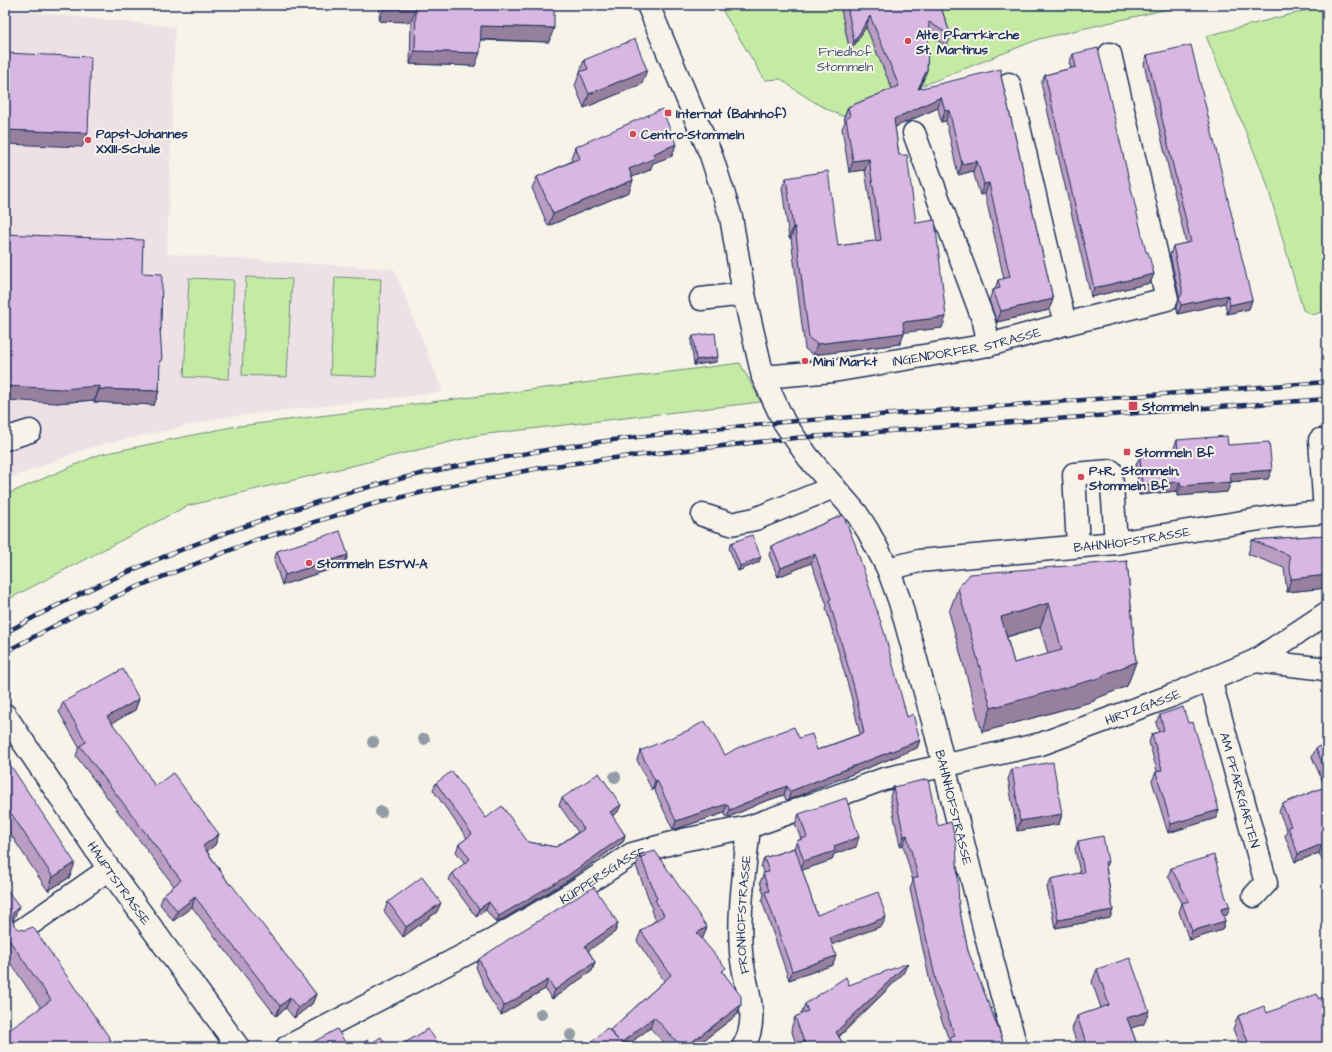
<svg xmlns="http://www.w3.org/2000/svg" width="1332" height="1052" font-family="'Architects Daughter',sans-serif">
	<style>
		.built { fill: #eee1e6 }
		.green { fill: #c5eaa4; stroke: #708c81 }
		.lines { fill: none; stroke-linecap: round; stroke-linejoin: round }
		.minor-casing { stroke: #1b2f5e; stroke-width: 25 }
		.minor { stroke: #f7f3e8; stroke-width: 22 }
		.rail-casing { stroke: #1b2f5e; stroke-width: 4.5 }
		.rail { stroke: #f7f3e8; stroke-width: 3; stroke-dasharray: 9; stroke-linecap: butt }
		.tree { fill: #919ca4 }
		.wall { fill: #ba9dc2; stroke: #1b2f5e; fill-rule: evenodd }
		.shaded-wall { fill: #97809e; stroke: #1b2f5e }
		.building { fill: #d8b7e2; stroke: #1b2f5e; fill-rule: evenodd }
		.poi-dot { fill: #d1495b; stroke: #f7f3e8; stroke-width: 1.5 }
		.labels { text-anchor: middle; stroke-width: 4; stroke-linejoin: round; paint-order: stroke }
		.poi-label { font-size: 13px; font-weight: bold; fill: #1b2f5e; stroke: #f7f3e8; text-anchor: start }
		.park-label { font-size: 13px; fill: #3d546c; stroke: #f7f3e8 }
		.street-label { font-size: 13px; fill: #1b2f5e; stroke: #f7f3e8 }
	</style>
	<rect width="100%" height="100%" fill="#f7f3e8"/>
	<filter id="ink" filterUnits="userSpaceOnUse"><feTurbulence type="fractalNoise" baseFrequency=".025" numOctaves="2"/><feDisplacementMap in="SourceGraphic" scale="8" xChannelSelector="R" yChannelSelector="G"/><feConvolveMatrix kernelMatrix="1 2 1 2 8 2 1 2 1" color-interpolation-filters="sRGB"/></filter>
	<g filter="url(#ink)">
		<path class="built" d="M 5,9 L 175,27 L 167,254 L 394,269 L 443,392 L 227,417 L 91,447 L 5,480 Z"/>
		<path class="green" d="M 719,5 L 1185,5 L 1039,39 L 844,117 C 821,107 801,95 781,79 L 765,80 Z
			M 1327,5 L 1327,310 L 1313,315 L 1303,310 L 1266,181 L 1206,36 Z
			M 246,277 L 292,279 L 287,377 L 242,375 Z
			M 335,277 L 381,279 L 376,377 L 330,375 Z
			M 189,278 L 234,280 L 229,379 L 184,377 Z
			M 740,363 L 761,402 L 479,435 L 187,506 L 5,601 L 5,495 L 98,455 L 231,427 L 537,389 Z"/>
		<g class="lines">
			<g class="minor-casing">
				<g id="minor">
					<path id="s1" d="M 648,5 L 711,155 L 731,217 L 744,294 L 763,377 L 784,422 L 808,457 L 857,514 L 868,531 L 888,569 L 900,602 L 933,721 L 989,948 L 1016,1047"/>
					<path d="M 1009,84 L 1065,324"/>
					<path d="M 914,133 L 984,322 L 989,345"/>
					<path d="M 701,299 L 744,294"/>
					<path id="s2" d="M 763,377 L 833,371 L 989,345 L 1065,324 L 1167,299 L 1110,54"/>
					<path d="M 5,439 L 30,431"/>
					<path d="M 1320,440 L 1325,513"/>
					<path d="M 703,515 L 731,524 L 755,519 L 834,487"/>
					<path d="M 1078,546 L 1074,474 L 1111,471 L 1116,543"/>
					<path id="s3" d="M 888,569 L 919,561 L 1116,543 L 1278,516 L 1327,512"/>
					<path d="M 1255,661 L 1318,668 L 1327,670"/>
					<path id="s4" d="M 1210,679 L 1266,883 L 1254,896"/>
					<path id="s5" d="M 5,715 L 109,869 L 238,1047"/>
					<path d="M 19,932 L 109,869"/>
					<path id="s6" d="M 287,1047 L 493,940 L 571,894 L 632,854 L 683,840 L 749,827 L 884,779 L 1041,744 L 1171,696 L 1255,661 L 1327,613"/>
					<path id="s7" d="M 743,1047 C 762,1017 743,983 741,952 C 738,912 745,867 749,827"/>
				</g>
			</g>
			<use href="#minor" class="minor"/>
			<g class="rail-casing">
				<path id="rail" d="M 5,633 C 119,569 243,522 369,487 C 425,471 483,461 540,451 C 621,437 703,430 784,422 L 1327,382
					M 5,652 L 77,614 L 137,587 L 256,540 L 373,504 L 449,486 L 540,468 L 605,459 L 795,438 L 1327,399"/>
			</g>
			<use href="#rail" class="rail"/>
		</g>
		<g class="tree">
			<circle cx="424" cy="739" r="6"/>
			<circle cx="373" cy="742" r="6"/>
			<circle cx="615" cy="777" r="6"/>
			<circle cx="381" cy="812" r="6"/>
			<circle cx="541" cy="1014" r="6"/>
			<circle cx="571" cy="1035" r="6"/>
		</g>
		<path class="wall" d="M 380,5 L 554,5 L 549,42 L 480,40 L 475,66 L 410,64 L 411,22 L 379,21 Z
			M 840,5 L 940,5 L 951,36 L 947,46 L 928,35 L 927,70 L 920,89 L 1001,76 L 1053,299 L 1049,310 L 997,322 L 989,300 L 993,290 L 995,289 L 998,280 L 1004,279 L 985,194 L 980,195 L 973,171 L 958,175 L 946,121 L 941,122 L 938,108 L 895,127 L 899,155 L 942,328 L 904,332 L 900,344 L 813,355 L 805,349 L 791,238 L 789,238 L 782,188 L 786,178 L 838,246 L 876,241 L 865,170 L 849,172 L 842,128 L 845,122 L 844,117 L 848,107 L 892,89 L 866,27 L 850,52 Z
			M 1073,54 L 1154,274 L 1150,283 L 1091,297 L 1041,83 L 1045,75 L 1071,68 L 1069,63 Z
			M 1147,55 L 1252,300 L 1249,309 L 1227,314 L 1225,303 L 1178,314 L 1176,307 L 1179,299 L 1179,296 L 1170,255 L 1173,246 L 1186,243 L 1144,64 Z
			M 584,60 L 642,84 L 584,108 L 575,86 Z
			M 676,144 L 672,156 L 653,163 L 650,170 L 632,177 L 633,180 L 629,192 L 548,226 L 532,188 L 537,177 L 572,161 L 571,158 L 575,147 Z
			M 142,273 L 161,329 L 160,332 L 159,391 L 154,405 L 94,402 L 95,400 L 56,403 Z
			M 693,336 L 716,362 L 694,365 L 691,341 Z
			M 1177,440 L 1228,445 L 1272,470 L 1268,479 L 1231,482 L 1227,492 L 1177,496 L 1177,491 L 1139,495 L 1136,465 L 1140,456 L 1173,453 L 1173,450 Z
			M 843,515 L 907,717 L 920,740 L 917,748 L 788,800 L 786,800 L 784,795 L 763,802 L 727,818 L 724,813 L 673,830 L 654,789 L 652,790 L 637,760 L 640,751 L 725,755 L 799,738 L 817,750 L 860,734 L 851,696 L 826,608 L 827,605 L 811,563 L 778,577 L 769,555 L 772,546 Z
			M 1327,535 L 1327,588 L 1287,592 L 1284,568 L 1248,554 L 1252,540 Z
			M 731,543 L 759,562 L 738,571 L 729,548 Z
			M 277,551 L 348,555 L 344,565 L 282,585 L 274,561 Z
			M 1127,561 L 1136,662 L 1127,686 L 1095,699 L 1094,701 L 982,732 L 949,612 L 958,588 ZM 1040,627 L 1048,654 L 1014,663 L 1007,637 Z
			M 139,699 L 135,710 L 112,723 L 155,786 L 219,834 L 215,845 L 207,851 L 230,885 L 316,994 L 312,1004 L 294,1018 L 286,1008 L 276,1016 L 192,907 L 173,921 L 160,904 L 164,894 L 174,886 L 76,756 L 79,747 L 59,712 L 63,702 Z
			M 1160,715 L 1216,818 L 1168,833 L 1152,781 L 1156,772 L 1157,771 L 1149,742 L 1152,734 L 1159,732 L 1156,723 Z
			M 1327,743 L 1327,871 L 1319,853 L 1295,862 L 1285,836 L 1287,830 L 1279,812 L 1282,804 L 1325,787 L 1312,757 L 1316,748 Z
			M 5,757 L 70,877 L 48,891 L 5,826 Z
			M 1012,769 L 1062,814 L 1059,824 L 1017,831 L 1008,779 Z
			M 436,783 L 486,818 L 528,842 L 556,847 L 578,832 L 559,805 L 562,798 L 618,812 L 612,816 L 625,835 L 623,842 L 564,883 L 496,923 L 486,910 L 476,917 L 449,880 L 452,873 L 465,863 L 456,852 L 459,844 L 467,838 L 433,790 Z
			M 893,787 L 938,826 L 959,907 L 968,951 L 1005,1047 L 947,1047 L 949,1040 L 933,996 L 910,889 L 913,881 L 903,845 L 900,846 L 890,797 Z
			M 799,814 L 856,847 L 834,854 L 832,860 L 802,870 L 817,915 L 882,926 L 832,944 L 833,965 L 789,980 L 762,901 L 764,895 L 760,882 L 764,873 L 761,867 L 764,858 L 794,848 L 797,841 L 801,839 L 795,824 Z
			M 1078,841 L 1108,862 L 1106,866 L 1113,910 L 1110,918 L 1055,928 L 1047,887 L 1051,879 L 1080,873 L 1075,849 Z
			M 640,855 L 703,938 L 702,939 L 724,973 L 741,1005 L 737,1015 L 695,1047 L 668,1047 L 650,1028 L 625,1047 L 586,1047 L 609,1031 L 610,1030 L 664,981 L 637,941 L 641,931 L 656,920 L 651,911 L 652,907 L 636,866 Z
			M 1171,868 L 1227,915 L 1223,916 L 1225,921 L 1222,930 L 1189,940 L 1179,912 L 1182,903 L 1168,876 Z
			M 5,887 L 13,921 L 14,925 L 111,1040 L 108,1047 L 5,1047 L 25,1019 L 41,1008 L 5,955 Z
			M 388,902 L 437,912 L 403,937 L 384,911 Z
			M 618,923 L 615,932 L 588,950 L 595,962 L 592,971 L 552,999 L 545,989 L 501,1015 L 489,997 L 476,967 L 479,959 Z
			M 1097,969 L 1144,1024 L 1131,1028 L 1138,1047 L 1078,1047 L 1072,1029 L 1077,1016 L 1101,1008 L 1092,982 Z
			M 903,974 L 839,1037 L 845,1047 L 797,1047 L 791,1029 L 795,1017 L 801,1014 L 805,1004 L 849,985 Z
			M 1319,999 L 1327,1047 L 1240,1047 L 1233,1029 L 1238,1016 L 1267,1013 Z"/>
		<path class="shaded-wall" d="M 384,8 L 416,9 L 411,22 L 379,21 Z
			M 870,16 L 866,27 L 850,52 L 854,42 Z
			M 481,26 L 554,28 L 549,42 L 476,39 Z
			M 415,51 L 480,53 L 475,66 L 410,64 Z
			M 647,70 L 642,84 L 584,108 L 589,94 Z
			M 927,70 L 923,81 L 914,100 L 918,89 Z
			M 941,97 L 938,108 L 890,129 L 894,119 Z
			M 949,110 L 946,121 L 941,122 L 945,111 Z
			M 5,130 L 88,133 L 82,147 L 5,144 Z
			M 676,144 L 672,156 L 653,163 L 650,170 L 625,180 L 629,169 L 653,154 Z
			M 869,159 L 865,170 L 849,172 L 853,161 Z
			M 977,161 L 973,171 L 958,175 L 962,164 Z
			M 633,180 L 629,192 L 548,226 L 553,214 Z
			M 989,183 L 985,194 L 980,195 L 984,184 Z
			M 793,227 L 795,227 L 791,238 L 789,238 Z
			M 1154,274 L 1150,283 L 1091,297 L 1094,288 Z
			M 1228,295 L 1225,303 L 1178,314 L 1181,305 Z
			M 1053,299 L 1049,310 L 997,322 L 1001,311 Z
			M 1252,300 L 1249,309 L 1227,314 L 1230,305 Z
			M 946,317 L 942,328 L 899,333 L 903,322 Z
			M 904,333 L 900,344 L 813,355 L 817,344 Z
			M 718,357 L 716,362 L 694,365 L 696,360 Z
			M 5,386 L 100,386 L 95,400 L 56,403 L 5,400 Z
			M 99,389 L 159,391 L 154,405 L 94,402 Z
			M 1272,470 L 1268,479 L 1227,482 L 1230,473 Z
			M 1180,482 L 1177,491 L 1139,495 L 1142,485 Z
			M 1231,482 L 1227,492 L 1177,496 L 1181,486 Z
			M 815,554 L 811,563 L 778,577 L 781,568 Z
			M 348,555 L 344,565 L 282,585 L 285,575 Z
			M 761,557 L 759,562 L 738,571 L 740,566 Z
			M 1327,575 L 1327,588 L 1287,592 L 1291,579 Z
			M 1049,603 L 1040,627 L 992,641 L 1001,617 Z
			M 1136,662 L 1127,686 L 1095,699 L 1094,701 L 982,732 L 991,708 L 1103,675 Z
			M 139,699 L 135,710 L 104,728 L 107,717 Z
			M 920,740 L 917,748 L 788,800 L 791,791 Z
			M 657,780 L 654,789 L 652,790 L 655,781 Z
			M 787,786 L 784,795 L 763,802 L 727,818 L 730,810 L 766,794 Z
			M 727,804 L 724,813 L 673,830 L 676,821 Z
			M 621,805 L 618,812 L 607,819 L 610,812 Z
			M 1219,810 L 1216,818 L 1168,833 L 1171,824 Z
			M 1062,814 L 1059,824 L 1017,831 L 1020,821 Z
			M 219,834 L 215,845 L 200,857 L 203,846 Z
			M 625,835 L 623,842 L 564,883 L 496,923 L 499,916 Z
			M 907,835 L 903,845 L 900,846 L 904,836 Z
			M 859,837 L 856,847 L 834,854 L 832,860 L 800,871 L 804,861 L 834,846 Z
			M 1322,844 L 1319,853 L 1295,862 L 1298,854 Z
			M 75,863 L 70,877 L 48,891 L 53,877 Z
			M 195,897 L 192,907 L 173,921 L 177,911 Z
			M 489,902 L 486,910 L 476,917 L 479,909 Z
			M 441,903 L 437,912 L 403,937 L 406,927 Z
			M 19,906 L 13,921 L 8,927 L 13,913 Z
			M 1230,907 L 1227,915 L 1218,918 L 1221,909 Z
			M 1113,910 L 1110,918 L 1055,928 L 1058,920 Z
			M 886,917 L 882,926 L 826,947 L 830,938 Z
			M 1225,921 L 1222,930 L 1189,940 L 1192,931 Z
			M 618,923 L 615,932 L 582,955 L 585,946 Z
			M 707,927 L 703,938 L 693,944 L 697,933 Z
			M 836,956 L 833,965 L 789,980 L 792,971 Z
			M 595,962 L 592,971 L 552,999 L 555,990 Z
			M 908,963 L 903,974 L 832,1043 L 836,1032 Z
			M 548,980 L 545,989 L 501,1015 L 504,1006 Z
			M 316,994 L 312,1004 L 294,1018 L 298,1008 Z
			M 290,998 L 286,1008 L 276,1016 L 280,1006 Z
			M 741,1005 L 737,1015 L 695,1047 L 685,1047 Z
			M 1149,1011 L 1144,1024 L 1122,1031 L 1127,1018 Z
			M 654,1017 L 650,1028 L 625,1047 L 619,1047 L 621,1043 Z
			M 111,1040 L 108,1047 L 101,1047 Z
			M 438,1043 L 436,1047 L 432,1047 Z
			M 1327,1044 L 1327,1047 L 1318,1047 Z"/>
		<path class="building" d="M 384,5 L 554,5 L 554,28 L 481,26 L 480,53 L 415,51 L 416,9 L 384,8 Z
			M 847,5 L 940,5 L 951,36 L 929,22 L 927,70 L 918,89 L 1001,69 L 1001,76 L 1053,299 L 1001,311 L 993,290 L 1000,288 L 998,280 L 1010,277 L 989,183 L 984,184 L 977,161 L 962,164 L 949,110 L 945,111 L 941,97 L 894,119 L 899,155 L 907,155 L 916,223 L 935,220 L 946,317 L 903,322 L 904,333 L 817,344 L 809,338 L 795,227 L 793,227 L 786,178 L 828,171 L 838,246 L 881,240 L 869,159 L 853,161 L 846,118 L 850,117 L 848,107 L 899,86 L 870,16 L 854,42 Z
			M 635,39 L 647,70 L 589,94 L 580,72 L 588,69 L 584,60 Z
			M 1191,45 L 1252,300 L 1230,305 L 1228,295 L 1181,305 L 1179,299 L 1182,294 L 1182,288 L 1173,246 L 1191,242 L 1147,55 Z
			M 1098,48 L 1146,252 L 1148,252 L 1154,274 L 1094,288 L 1045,75 L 1076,67 L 1073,54 Z
			M 5,53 L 91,57 L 88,133 L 5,130 Z
			M 662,109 L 676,144 L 653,154 L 655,158 L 629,169 L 633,180 L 553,214 L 537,177 L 580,158 L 575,147 Z
			M 5,234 L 143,240 L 142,273 L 162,274 L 161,329 L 160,329 L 162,360 L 160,360 L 159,391 L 99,389 L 100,386 L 61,389 L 5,386 Z
			M 715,333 L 718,357 L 696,360 L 693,336 Z
			M 1227,436 L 1228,445 L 1269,442 L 1272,470 L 1230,473 L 1231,482 L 1181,486 L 1180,482 L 1142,485 L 1140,456 L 1178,452 L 1177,440 Z
			M 843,515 L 855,544 L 885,635 L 907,717 L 913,714 L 920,740 L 791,791 L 789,791 L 787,786 L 766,794 L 730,810 L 727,804 L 676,821 L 657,780 L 655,781 L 640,751 L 689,730 L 705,721 L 725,755 L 737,748 L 794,727 L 799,738 L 812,734 L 817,750 L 864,733 L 854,687 L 829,600 L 831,599 L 815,554 L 781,568 L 772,546 Z
			M 340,531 L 348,555 L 285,575 L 277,551 Z
			M 752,535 L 761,557 L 740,566 L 731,543 Z
			M 1327,535 L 1327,575 L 1291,579 L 1289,555 L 1252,540 Z
			M 1127,561 L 1136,662 L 1103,675 L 1103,677 L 991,708 L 958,588 L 970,574 ZM 1049,603 L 1062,650 L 1014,663 L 1001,617 Z
			M 123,669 L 139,699 L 107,717 L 130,746 L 155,786 L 173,773 L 219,834 L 203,846 L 230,885 L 231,884 L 316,994 L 298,1008 L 290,998 L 280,1006 L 195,897 L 177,911 L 164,894 L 181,880 L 80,746 L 86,742 L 63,702 Z
			M 1183,707 L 1188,723 L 1193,722 L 1219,810 L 1171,824 L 1156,772 L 1162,770 L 1152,734 L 1164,730 L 1160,715 Z
			M 1327,743 L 1327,775 L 1316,748 Z
			M 5,757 L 75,863 L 53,877 L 5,804 Z
			M 1053,762 L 1062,814 L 1020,821 L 1012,769 Z
			M 452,771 L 486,818 L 502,806 L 528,842 L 556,847 L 584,829 L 562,798 L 599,773 L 621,805 L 610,812 L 625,835 L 567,876 L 499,916 L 489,902 L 479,909 L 452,873 L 470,859 L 459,844 L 472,834 L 436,783 Z
			M 928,779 L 938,826 L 951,822 L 956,842 L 959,907 L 968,951 L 995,1020 L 1005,1047 L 954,1047 L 950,1038 L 955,1036 L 937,985 L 913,879 L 918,877 L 907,835 L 904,836 L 893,787 Z
			M 1327,786 L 1327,856 L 1322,844 L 1298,854 L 1288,827 L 1291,826 L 1282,804 Z
			M 846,798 L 859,837 L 834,846 L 835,851 L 804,861 L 797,841 L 807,837 L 799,814 Z
			M 1103,836 L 1108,862 L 1105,862 L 1113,910 L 1058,920 L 1051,879 L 1084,872 L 1078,841 Z
			M 795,848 L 817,915 L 878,892 L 886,917 L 830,938 L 836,956 L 792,971 L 765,892 L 769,891 L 763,873 L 769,872 L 764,858 Z
			M 655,851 L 707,927 L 697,933 L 726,968 L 722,971 L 741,996 L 741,1005 L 685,1047 L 682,1047 L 654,1017 L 621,1043 L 625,1047 L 586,1047 L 607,1028 L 618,1040 L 610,1030 L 671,975 L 641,931 L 664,915 L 655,900 L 657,899 L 640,855 Z
			M 1214,855 L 1225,895 L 1230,907 L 1221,909 L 1225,921 L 1192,931 L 1182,903 L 1189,901 L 1171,868 Z
			M 422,877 L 441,903 L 406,927 L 388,902 Z
			M 5,887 L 19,906 L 13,913 L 12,919 L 14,925 L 19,929 L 25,930 L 33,927 L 111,1040 L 101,1047 L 5,1047 L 5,1033 L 25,1019 L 51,1000 L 5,934 Z
			M 594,887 L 618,923 L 585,946 L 595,962 L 555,990 L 548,980 L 504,1006 L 492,988 L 479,959 L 515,935 Z
			M 1130,958 L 1149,1011 L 1127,1018 L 1138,1047 L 1081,1047 L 1087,1045 L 1077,1016 L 1109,1005 L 1097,969 Z
			M 908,963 L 836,1032 L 845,1047 L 806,1047 L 795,1017 L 808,1011 L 805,1004 L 846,977 L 849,985 Z
			M 1317,994 L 1319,999 L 1327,995 L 1327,1044 L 1318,1047 L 1250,1047 L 1238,1016 L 1264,1006 L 1267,1013 Z
			M 337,1029 L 348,1047 L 310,1047 L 308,1045 Z
			M 428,1029 L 438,1043 L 432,1047 L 398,1047 Z
			M 381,1037 L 387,1047 L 355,1047 L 368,1040 L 370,1044 Z"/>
	</g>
	<g class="poi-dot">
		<circle cx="908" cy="41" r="4"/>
		<rect x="664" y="109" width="8" height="8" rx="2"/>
		<circle cx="633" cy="134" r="4"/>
		<circle cx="88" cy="140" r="4"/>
		<circle cx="805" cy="361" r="4"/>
		<rect x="1128" y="401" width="10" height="10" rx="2"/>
		<rect x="1123" y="448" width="8" height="8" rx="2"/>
		<circle cx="1081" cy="477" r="4"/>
		<circle cx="309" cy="563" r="4"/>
	</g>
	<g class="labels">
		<g class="poi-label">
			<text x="916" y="39">Alte Pfarrkirche<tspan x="916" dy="15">St. Martinus</tspan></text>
			<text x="676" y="118">Internat (Bahnhof)</text>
			<text x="96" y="138">Papst-Johannes<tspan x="96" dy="15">XXIII-Schule</tspan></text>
			<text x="641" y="139">Centro-Stommeln</text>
			<text x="813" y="366">Mini Markt</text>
			<text x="1142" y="411">Stommeln</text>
			<text x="1135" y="457">Stommeln Bf</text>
			<text x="1089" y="475">P+R, Stommeln,<tspan x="1089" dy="15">Stommeln Bf</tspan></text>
			<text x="317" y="568">Stommeln ESTW-A</text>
		</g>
		<g class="park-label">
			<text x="845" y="56">Friedhof<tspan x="845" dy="15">Stommeln</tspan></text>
		</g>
		<g class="street-label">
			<text dy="5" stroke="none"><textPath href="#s2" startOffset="206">INGENDORFER STRASSE</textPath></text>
			<text dy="5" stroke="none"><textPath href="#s3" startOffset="246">BAHNHOFSTRASSE</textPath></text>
			<text dy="5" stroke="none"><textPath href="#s6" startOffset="928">HIRTZGASSE</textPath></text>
			<text dy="5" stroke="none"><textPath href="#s4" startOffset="115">AM PFARRGARTEN</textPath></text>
			<text dy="5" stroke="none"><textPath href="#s1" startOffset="869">BAHNHOFSTRASSE</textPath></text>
			<text dy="5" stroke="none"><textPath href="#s6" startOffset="360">KÜPPERSGASSE</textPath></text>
			<text dy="5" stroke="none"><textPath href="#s5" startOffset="203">HAUPTSTRASSE</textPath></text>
			<text dy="5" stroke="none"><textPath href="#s7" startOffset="135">FRONHOFSTRASSE</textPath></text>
		</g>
	</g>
	<rect width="1332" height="1052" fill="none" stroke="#f7f3e8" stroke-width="20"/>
	<rect x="10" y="10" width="1312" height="1032" fill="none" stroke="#1b2f5e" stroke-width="1.5" filter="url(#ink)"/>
</svg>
